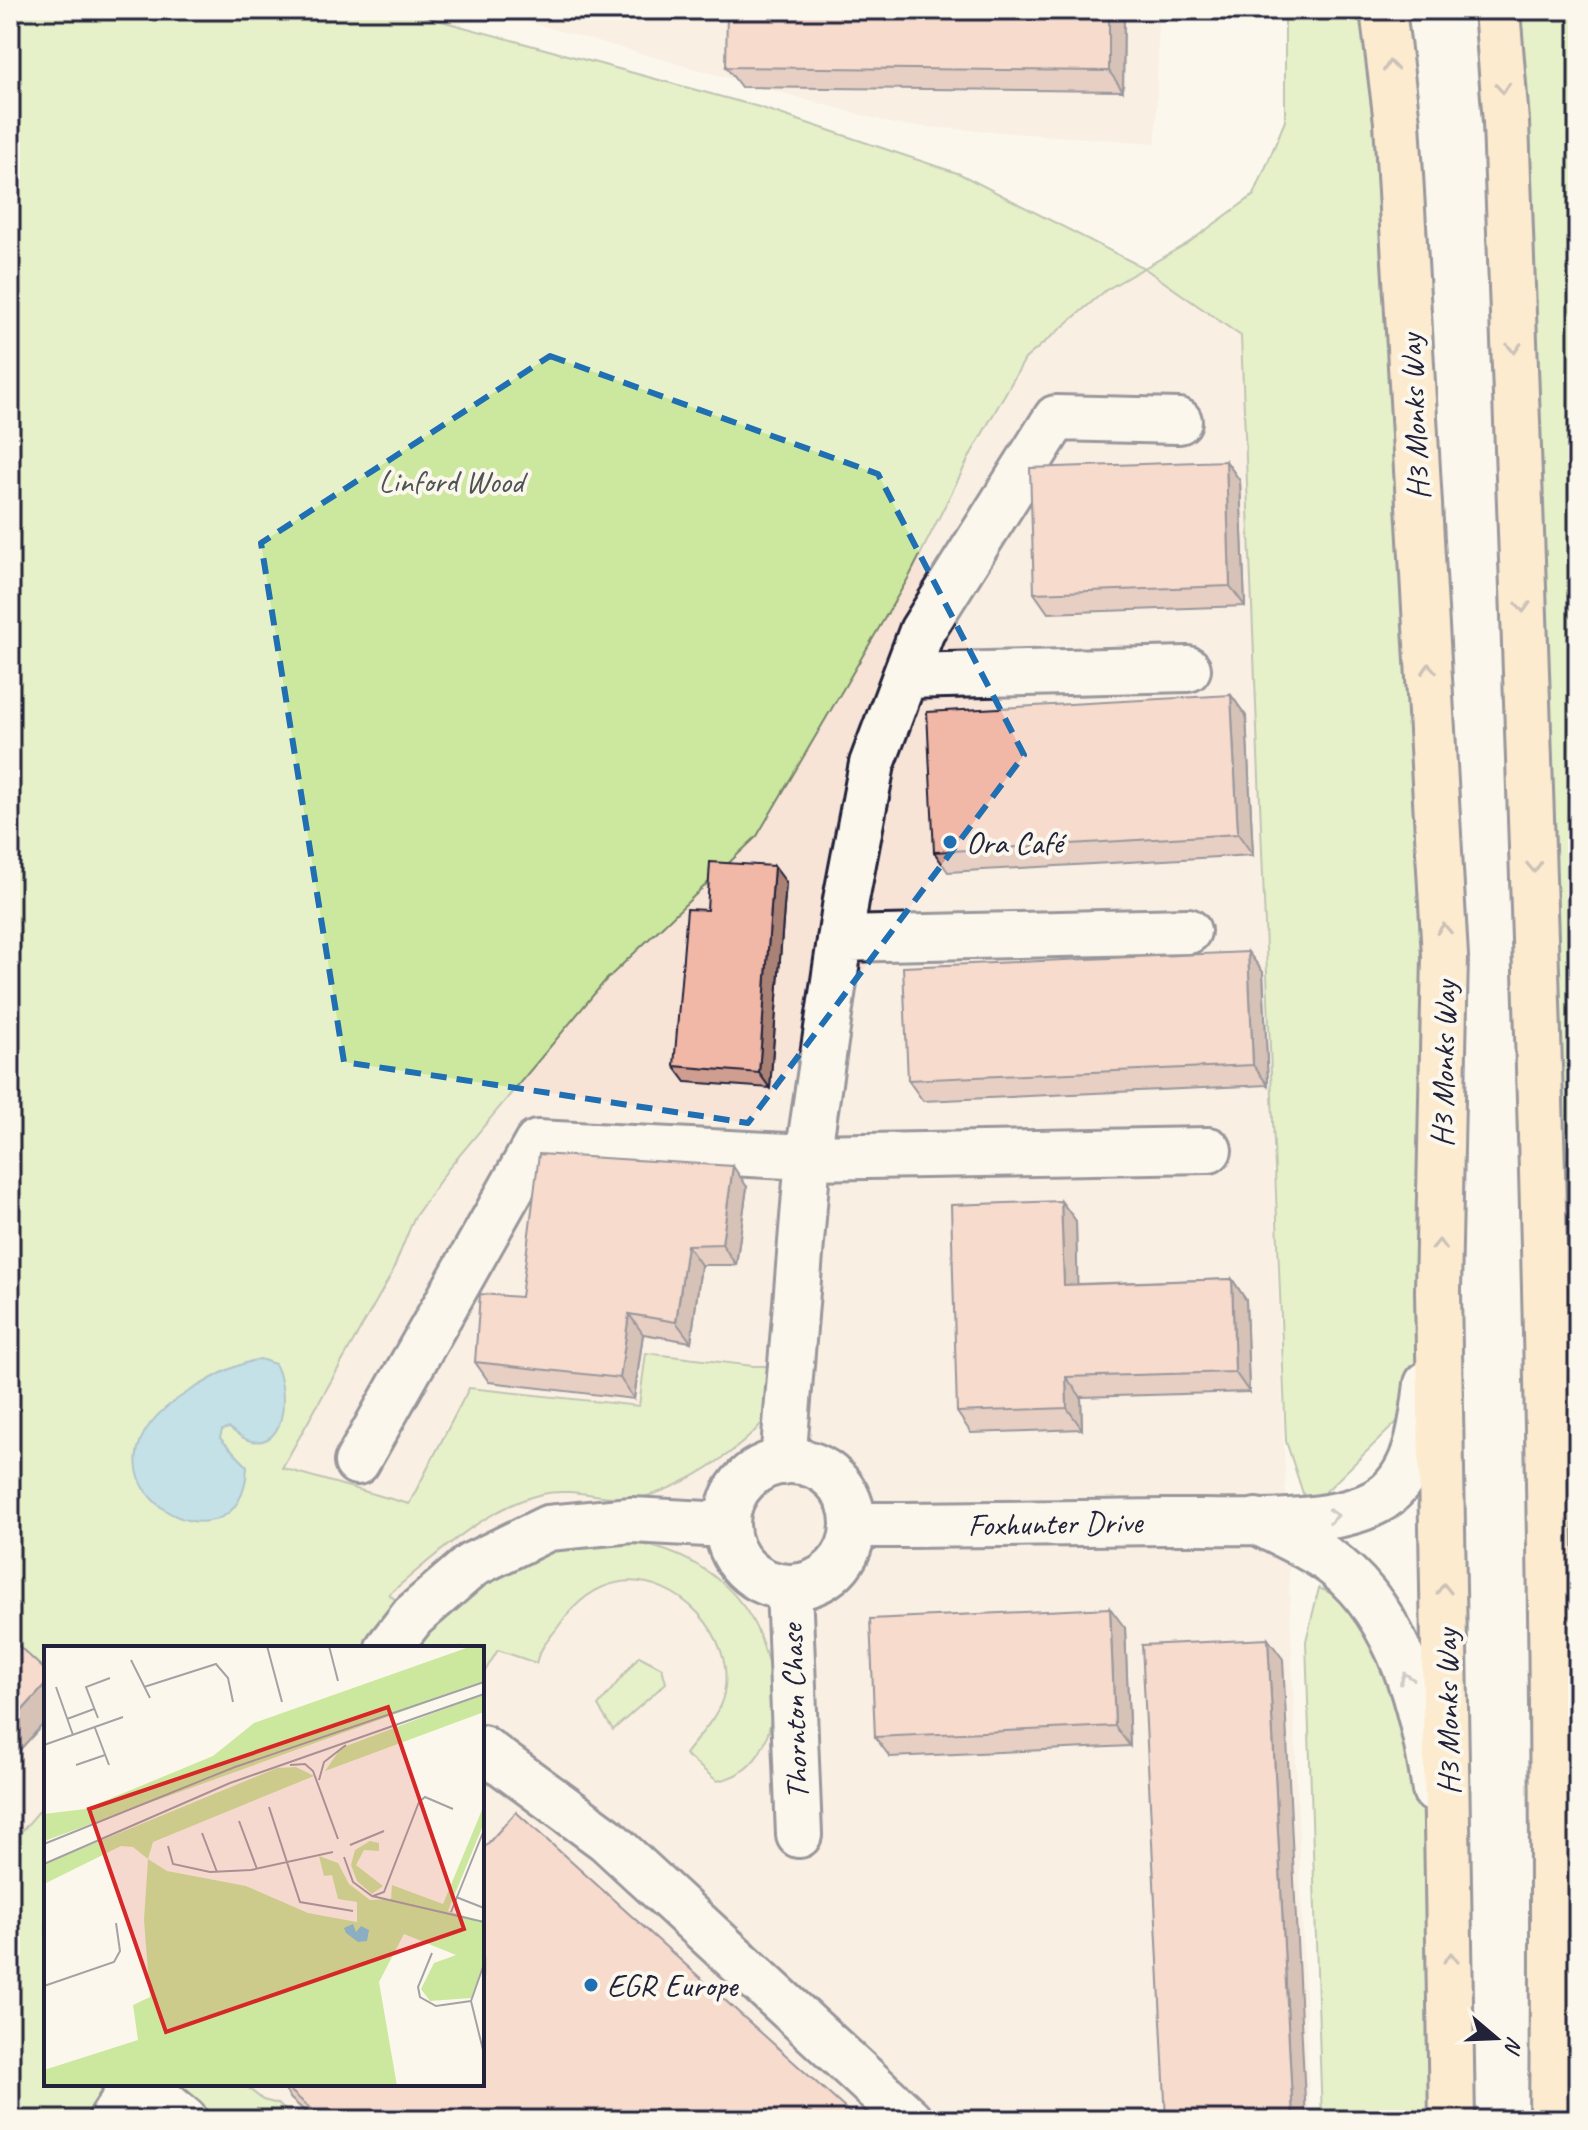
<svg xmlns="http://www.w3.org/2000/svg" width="1588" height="2130" font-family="Caveat,sans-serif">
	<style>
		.built { fill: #f8e4d7 }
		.green { fill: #cce89e; stroke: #77856c; stroke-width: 2 }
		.water { fill: #7ec6df; stroke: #59849d; stroke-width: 2 }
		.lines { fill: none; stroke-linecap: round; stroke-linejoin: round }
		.minor-casing { stroke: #22223b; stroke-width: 50 }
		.major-casing { stroke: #22223b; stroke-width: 50 }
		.minor { stroke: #fbf7ec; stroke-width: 44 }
		.major { stroke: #fddcac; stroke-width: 44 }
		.wall { fill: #cf9e90; stroke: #22223b; stroke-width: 2 }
		.shaded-wall { fill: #a98175; stroke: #22223b; stroke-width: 2 }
		.building { fill: #f1b8a7; stroke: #22223b; stroke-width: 2 }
		.oneway { stroke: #907f74 }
		.oneway2 { stroke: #99979c }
		.marked { fill: none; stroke: #1f6fb2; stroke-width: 6; stroke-dasharray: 16 10; stroke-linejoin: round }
		.poi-dot { fill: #1f6fb2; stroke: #fbf7ec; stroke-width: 3 }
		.labels { text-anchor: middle; stroke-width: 8; stroke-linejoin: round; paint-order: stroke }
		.street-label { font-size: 32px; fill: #22223b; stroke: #fbf7ec }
		.park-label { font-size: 32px; fill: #4c5454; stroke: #fbf7ec }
		.poi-label { font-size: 32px; fill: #22223b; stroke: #fbf7ec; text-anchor: start }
		.inset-road { fill: none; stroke: #a4a2a5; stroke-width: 2 }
		.view { fill: #d62828; fill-opacity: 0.15; stroke: #d62828; stroke-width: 4 }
		.inset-edge { fill: none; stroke: #22223b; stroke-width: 4 }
	</style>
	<rect width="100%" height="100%" fill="#fbf7ec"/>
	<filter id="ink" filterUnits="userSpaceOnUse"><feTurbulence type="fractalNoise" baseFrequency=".0125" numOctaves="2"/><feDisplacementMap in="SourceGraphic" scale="16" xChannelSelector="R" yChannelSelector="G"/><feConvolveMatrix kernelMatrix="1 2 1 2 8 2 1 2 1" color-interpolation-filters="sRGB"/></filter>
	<g filter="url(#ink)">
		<path class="built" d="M 392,10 L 1159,10 L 1156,143 L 897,125 L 499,14 L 455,25 Z
			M 1144,268 L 1241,336 L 1310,2120 L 111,2120 L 134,2084 L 482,2084 L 482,1648 L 388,1648 L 305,1519 L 282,1469 L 391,1275 L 414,1218 L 448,1169 L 605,981 L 757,836 L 910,575 L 972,452 L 1025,359 L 1106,290 Z
			M 10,1646 L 46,1678 L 46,1803 L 10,1845 Z"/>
		<path class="green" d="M 10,10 L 408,12 L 759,107 L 960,174 L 1144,268 L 1188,243 L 1254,195 L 1285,121 L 1285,10 L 1383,10 L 1438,1291 L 1404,1415 L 1308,1509 L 1286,1441 L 1241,336 L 1144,268 L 1106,290 L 1025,359 L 972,452 L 910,575 L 757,836 L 605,981 L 448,1169 L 414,1218 L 391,1275 L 282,1468 L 409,1504 L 469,1388 L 639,1406 L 646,1353 L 753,1366 L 788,1366 C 781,1382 775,1401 766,1417 C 748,1447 670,1497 633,1498 C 603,1500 573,1487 542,1494 C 484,1508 434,1557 389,1594 L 413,1616 L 388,1648 L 46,1648 L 46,1678 L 10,1646 Z
			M 1501,10 L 1578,10 L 1578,2120 L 1552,2120 Z
			M 636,1543 C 678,1550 719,1572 744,1607 C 779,1655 793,1767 717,1781 L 685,1754 C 698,1737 720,1715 724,1693 C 736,1637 678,1574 621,1582 C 594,1586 573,1605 558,1627 C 550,1638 539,1649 536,1663 L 498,1650 L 482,1676 L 482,1648 L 415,1648 L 462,1584 L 546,1550 L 583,1544 Z
			M 1319,1588 L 1341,1598 L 1360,1614 L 1428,1743 L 1452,2120 L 1322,2120 L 1306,1641 Z
			M 639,1656 L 662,1668 L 666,1683 L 613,1730 L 598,1706 Z
			M 46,1803 L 46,2084 L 134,2084 L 111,2120 L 10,2120 L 10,1845 Z
			M 173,2084 L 243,2084 L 263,2100 L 278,2104 L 296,2120 L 211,2120 Z"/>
		<path class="water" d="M 260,1359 L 275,1364 C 287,1384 290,1448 251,1441 C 244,1440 235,1432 229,1428 L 222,1430 L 220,1438 L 247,1466 C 244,1591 45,1479 188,1392 C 212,1378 232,1365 260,1359 Z"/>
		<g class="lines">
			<g class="minor-casing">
				<path id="minor" d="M 906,676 L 1188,669
					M 840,939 L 1188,931
					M727 1524a63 63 0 1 1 126 0a63 63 0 1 1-126 0Z
					M 357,1462 L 537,1143 L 808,1157 L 1209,1150
					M 783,1462 L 808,1157 L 846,900 L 872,764 L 922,631 L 1056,418 L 1179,421
					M 1256,1521 C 1281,1535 1313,1547 1336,1566 C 1401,1618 1423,1710 1435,1790
					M 854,1525 C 958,1525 1062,1523 1165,1522 C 1223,1521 1326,1529 1376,1502 C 1417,1480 1422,1425 1427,1384
					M 789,1588 L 799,1835
					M 388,1648 L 413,1616 L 472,1565 L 548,1528 L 632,1520 L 726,1525
					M 482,1748 L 606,1839 L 910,2120
					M 142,2084 L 185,2120
					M 111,2120 L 134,2084"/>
			</g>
			<g class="major-casing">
				<path id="major" d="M 1383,10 L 1397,122 L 1445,956 L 1438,1291 L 1452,2120
					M 1497,10 L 1506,122 C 1530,788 1559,1453 1552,2120"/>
			</g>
			<use href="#minor" class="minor"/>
			<use href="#major" class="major"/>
		</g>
		<path class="wall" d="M 1124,10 L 1123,91 L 741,87 L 726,67 Z
			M 1226,461 L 1240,481 L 1245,606 L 1048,613 L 1034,593 Z
			M 1231,695 L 1246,716 L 1253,855 L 948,872 L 934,852 Z
			M 786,882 L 770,1088 L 686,1082 L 674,1066 L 707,910 Z
			M 1248,952 L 1263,972 L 1268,1085 L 923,1101 L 908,1080 Z
			M 747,1187 L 736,1265 L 701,1265 L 691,1342 L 643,1334 L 634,1399 L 489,1382 L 475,1362 L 521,1297 Z
			M 1061,1201 L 1076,1221 L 1077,1284 L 1232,1279 L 1246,1300 L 1249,1392 L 1081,1397 L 1082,1429 L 971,1433 L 957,1412 Z
			M 1125,1628 L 1130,1746 L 890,1757 L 875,1737 Z
			M 281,2084 L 482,2084 L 858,2120 L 315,2120 L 291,2099 Z"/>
		<path class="shaded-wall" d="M 1109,10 L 1124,10 L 1123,91 L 1109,71 Z
			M 1226,461 L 1240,481 L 1245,606 L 1230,586 Z
			M 1231,695 L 1246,716 L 1253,855 L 1238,834 Z
			M 774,866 L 786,882 L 770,1088 L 759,1073 Z
			M 1248,952 L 1263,972 L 1268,1085 L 1253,1065 Z
			M 733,1166 L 747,1187 L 736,1265 L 722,1244 Z
			M 1061,1201 L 1076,1221 L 1078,1305 L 1064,1285 Z
			M 687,1245 L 701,1265 L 691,1342 L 676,1322 Z
			M 1232,1279 L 1246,1300 L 1249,1392 L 1235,1372 Z
			M 629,1314 L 643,1334 L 634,1399 L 620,1378 Z
			M 1066,1377 L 1081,1397 L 1082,1429 L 1067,1408 Z
			M 1110,1608 L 1125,1628 L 1130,1746 L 1115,1726 Z
			M 1268,1639 L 1283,1659 L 1306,2120 L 1293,2120 Z
			M 46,1684 L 46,1721 L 10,1761 L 10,1724 Z"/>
		<path class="building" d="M 727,10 L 1109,10 L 1109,71 L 726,67 Z
			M 1226,461 L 1230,586 L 1034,593 L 1030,468 Z
			M 1231,695 L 1238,834 L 934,852 L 927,712 Z
			M 710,862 L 774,866 L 759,1073 L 674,1066 L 687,909 L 707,910 Z
			M 1248,952 L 1253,1065 L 908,1080 L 903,967 Z
			M 539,1154 L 733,1166 L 722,1244 L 687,1245 L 676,1322 L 629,1314 L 620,1378 L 475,1362 L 480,1294 L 521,1297 Z
			M 1061,1201 L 1064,1285 L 1232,1279 L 1235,1372 L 1066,1377 L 1067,1408 L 957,1412 L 951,1205 Z
			M 1110,1608 L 1115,1726 L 875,1737 L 870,1619 Z
			M 10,1638 L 46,1671 L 46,1684 L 10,1724 Z
			M 1268,1639 L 1293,2120 L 1166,2120 L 1142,1645 Z
			M 516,1812 L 858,2120 L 323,2120 L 283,2084 L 482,2084 L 482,1850 Z"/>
		<defs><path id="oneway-chevron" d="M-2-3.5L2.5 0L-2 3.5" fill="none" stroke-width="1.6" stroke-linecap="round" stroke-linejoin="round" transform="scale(2)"/></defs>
		<g class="oneway">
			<use href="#oneway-chevron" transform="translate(1390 66) rotate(-97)"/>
			<use href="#oneway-chevron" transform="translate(1503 88) rotate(85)"/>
			<use href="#oneway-chevron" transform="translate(1514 348) rotate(88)"/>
			<use href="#oneway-chevron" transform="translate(1523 607) rotate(88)"/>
			<use href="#oneway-chevron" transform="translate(1429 669) rotate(-93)"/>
			<use href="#oneway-chevron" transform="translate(1534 867) rotate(88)"/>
			<use href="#oneway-chevron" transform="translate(1444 929) rotate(-93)"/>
			<use href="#oneway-chevron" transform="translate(1439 1245) rotate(-89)"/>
			<use href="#oneway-chevron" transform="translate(1444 1589) rotate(-91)"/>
			<use href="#oneway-chevron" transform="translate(1451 1958) rotate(-90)"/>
		</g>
		<g class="oneway2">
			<use href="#oneway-chevron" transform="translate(1333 1516) rotate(-6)"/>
			<use href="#oneway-chevron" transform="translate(1406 1678) rotate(-108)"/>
		</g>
	</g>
	<path d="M0 0H1588V2130H0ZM 550,356 L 878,474 L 1024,755 L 748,1123 L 344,1062 L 261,543 Z" fill="#fbf7ec" fill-opacity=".55" fill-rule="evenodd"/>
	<path class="marked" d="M 550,356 L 878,474 L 1024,755 L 748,1123 L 344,1062 L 261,543 Z"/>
	<g class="poi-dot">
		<circle cx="950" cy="842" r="8"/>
		<circle cx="591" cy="1985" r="8"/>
	</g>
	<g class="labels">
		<g class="street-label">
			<text transform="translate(1414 417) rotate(-93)" y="11">H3 Monks Way</text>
			<text transform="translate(1443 1064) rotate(-89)" y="11">H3 Monks Way</text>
			<text transform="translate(1055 1523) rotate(-1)" y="11">Foxhunter Drive</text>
			<text transform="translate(794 1712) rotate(-92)" y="11">Thornton Chase</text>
			<text transform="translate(1447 1712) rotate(-91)" y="11">H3 Monks Way</text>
		</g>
		<g class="park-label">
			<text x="451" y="492">Linford Wood</text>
		</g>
		<g class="poi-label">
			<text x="966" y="853">Ora Café</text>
			<text x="607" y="1996">EGR Europe</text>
		</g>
	</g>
	<g transform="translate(44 1646)">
		<rect width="440" height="440" fill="#fbf7ec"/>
		<path d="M 428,0 L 440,0 L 440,36 L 0,195 L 0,168 L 41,163 L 169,110 L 210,77 ZM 440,48 L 440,66 L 281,125 L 297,102 ZM 252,121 L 270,130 L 109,196 L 104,213 L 123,225 L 202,240 L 264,267 L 313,276 L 313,256 L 294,253 L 288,229 L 280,230 L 275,210 L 294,217 L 305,238 L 326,254 L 347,253 L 348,239 L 399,258 L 440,159 L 440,177 L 404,265 L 440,276 L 440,318 L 427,352 L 386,355 L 377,343 L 390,317 L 412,309 L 360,288 L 335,336 L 353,440 L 0,440 L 0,424 L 94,394 L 89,359 L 106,351 L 100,274 L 104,213 L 89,201 L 77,200 L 0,238 L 0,218 L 233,122 ZM 326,195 L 335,197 L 335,205 L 320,204 L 312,219 L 339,240 L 328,248 L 313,235 L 307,219 L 311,204 Z" fill="#cce89e"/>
		<path d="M 309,278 L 312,286 L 317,280 L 325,284 L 323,295 L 314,296 L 302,287 L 300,282 Z" fill="#7ec6df"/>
		<path class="inset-road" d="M 223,0 L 238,56M 285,0 L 294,35M 87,14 L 106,52M 12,41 L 29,89M 100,41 L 172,18 L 184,32 L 189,56M 54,72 L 42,41 L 66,32M 23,73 L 50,63M 51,82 L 65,119M 0,99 L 79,71M 32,119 L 61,109M 246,119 L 261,118 L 269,125 L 294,193M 275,134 L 280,116 L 302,99M 225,161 L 256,256 L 309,265M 195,175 L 213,223M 158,187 L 173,226M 0,198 L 191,121 L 440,36M 306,199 L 340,185M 124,200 L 129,218 L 166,226 L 207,224 L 289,206M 300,211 L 309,236 L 328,250 L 440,276M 0,218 L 186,137 L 440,48M 329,250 L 340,246 L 375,156 L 381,151 L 409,163M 412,251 L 440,262M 407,266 L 440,184M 388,307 L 374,341 L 376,351 L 392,360 L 427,355M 440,318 L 427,355 L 440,408M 0,340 L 70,316 L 76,305 L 72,277"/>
		<path class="view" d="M 344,61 L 420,283 L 122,386 L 45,163 Z"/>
		<rect width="440" height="440" class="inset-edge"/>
	</g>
	<rect width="1588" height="2130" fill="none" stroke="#fbf7ec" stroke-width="40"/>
	<rect x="20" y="20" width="1548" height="2090" fill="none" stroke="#22223b" stroke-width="3" filter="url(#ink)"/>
	<g transform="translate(1496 2038) rotate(109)" stroke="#fbf7ec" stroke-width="6" paint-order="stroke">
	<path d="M0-6L14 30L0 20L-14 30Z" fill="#22223b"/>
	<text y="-12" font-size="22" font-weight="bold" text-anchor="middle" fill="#22223b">N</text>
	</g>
</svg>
